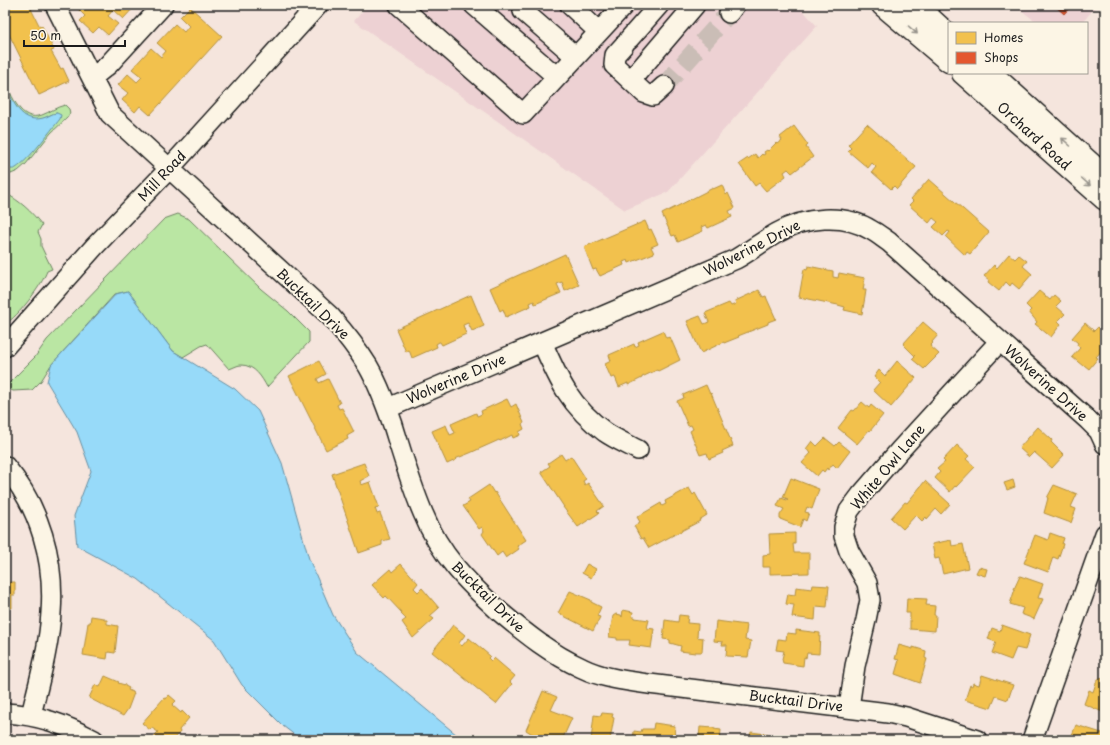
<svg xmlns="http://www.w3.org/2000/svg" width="1110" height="745" font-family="'Playpen Sans',sans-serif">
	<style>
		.built { fill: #edd1d3 }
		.green { fill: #bae6a3; stroke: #6b8160 }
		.water { fill: #97daf9; stroke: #668ea1 }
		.homes { fill: #f2c14e; stroke: #b2903f }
		.shops { fill: #e4572e; stroke: #a84529 }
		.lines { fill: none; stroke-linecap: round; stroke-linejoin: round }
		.minor-tunnel { stroke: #cabdb6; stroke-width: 19; stroke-dasharray: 19 10; stroke-linecap: butt }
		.minor-casing { stroke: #1c1c1c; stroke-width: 22 }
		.major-casing { stroke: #1c1c1c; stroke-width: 25 }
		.minor { stroke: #fcf5e5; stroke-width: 19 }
		.major { stroke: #fcf5e5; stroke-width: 22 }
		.oneway { stroke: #97938b }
		.labels { text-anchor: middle; stroke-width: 4; stroke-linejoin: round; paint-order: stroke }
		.street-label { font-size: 14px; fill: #1c1c1c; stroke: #fcf5e5 }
	</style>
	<rect width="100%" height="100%" fill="#f5e5dd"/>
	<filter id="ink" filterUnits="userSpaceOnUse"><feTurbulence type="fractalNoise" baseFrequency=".025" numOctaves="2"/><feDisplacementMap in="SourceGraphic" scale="8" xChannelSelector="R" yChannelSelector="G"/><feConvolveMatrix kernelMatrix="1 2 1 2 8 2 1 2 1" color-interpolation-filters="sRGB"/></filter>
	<g filter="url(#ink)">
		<path class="built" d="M 368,5 L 798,5 L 817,26 L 668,192 L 625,210 L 354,21 Z
			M 1014,5 L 1097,5 L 1082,23 L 1038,23 Z"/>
		<path class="green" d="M 5,81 C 12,95 20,123 42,115 C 50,112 56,107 65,105 L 69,109 L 70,113 L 67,118 L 51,133 L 26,164 L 18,171 L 11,174 L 5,172 L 5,167 L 8,169 L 57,113 C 49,114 43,121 33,120 C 20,118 5,93 5,81 Z
			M 5,193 C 20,201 31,211 42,225 L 38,232 L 41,239 L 41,246 L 52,269 L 47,271 C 42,285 18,317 5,324 Z
			M 178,214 L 189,219 L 261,289 L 288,311 L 309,332 L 309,342 L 267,387 C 262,378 255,365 241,365 C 237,365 233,368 229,369 L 207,344 L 201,346 L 183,357 L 173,351 L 128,291 L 115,294 L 51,365 L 41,381 L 32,390 L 13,391 L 9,389 L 9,383 L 35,357 L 47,340 L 164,219 Z"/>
		<path class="water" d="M 5,85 C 13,101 21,124 43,118 C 48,117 52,113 57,113 L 61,115 L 60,119 C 50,131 29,160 16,168 C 13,170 8,169 5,167 Z
			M 128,291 L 173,351 L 235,389 L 258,411 L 282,463 L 309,559 L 333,615 L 357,652 L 463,740 L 301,740 L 283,726 L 242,685 L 214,640 L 138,579 L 77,546 L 74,516 L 91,471 L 77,432 L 47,382 L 51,365 L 116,294 Z"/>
		<path class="homes" d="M 7,5 L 32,5 L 33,8 L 31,9 L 40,27 L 42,26 L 54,50 L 51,51 L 61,69 L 63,68 L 69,81 L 39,95 L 5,26 L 5,6 Z
			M 76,5 L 136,5 L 123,19 L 113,10 L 108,16 L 118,24 L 108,35 L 99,27 L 93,33 L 80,21 L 85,16 L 75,6 Z
			M 190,7 L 222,36 L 150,115 L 140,106 L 135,112 L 122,100 L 128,93 L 118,85 L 128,74 L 137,82 L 142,77 L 132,69 L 151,48 L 161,57 L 166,51 L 157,43 L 175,24 L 184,32 L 189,26 L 180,17 Z
			M 867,124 L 916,167 L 897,189 L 894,186 L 891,189 L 872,172 L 876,167 L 872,163 L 868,168 L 848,151 L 851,148 L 848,145 Z
			M 794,126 L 808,145 L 806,147 L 813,157 L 792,173 L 788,169 L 784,172 L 786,176 L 766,191 L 759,183 L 755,186 L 739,164 L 748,158 L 748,159 L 755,154 L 758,158 L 762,154 L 763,155 L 765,154 L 764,152 L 767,150 L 768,151 L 776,143 L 777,144 L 782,140 L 780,137 Z
			M 929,179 L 989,232 L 970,254 L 967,252 L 965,255 L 946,237 L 950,232 L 948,231 L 943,236 L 933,227 L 938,222 L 933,218 L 929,223 L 909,205 L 913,201 L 911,199 Z
			M 722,185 L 726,195 L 728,193 L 735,208 L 729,211 L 732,217 L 708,228 L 706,225 L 701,227 L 703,231 L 678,242 L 675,235 L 672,236 L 662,214 L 713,188 L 713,189 Z
			M 645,221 L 649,230 L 651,229 L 658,244 L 651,247 L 654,253 L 629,263 L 628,260 L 623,262 L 624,265 L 600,276 L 596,269 L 593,270 L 584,247 Z
			M 565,254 L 579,285 L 565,291 L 562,282 L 557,284 L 561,293 L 535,304 L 534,301 L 530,303 L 531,306 L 506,317 L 503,309 L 500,311 L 490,288 Z
			M 1009,254 L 1015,259 L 1019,255 L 1027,261 L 1023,266 L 1032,274 L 1019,289 L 1012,283 L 1010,286 L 1006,282 L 999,291 L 988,282 L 989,280 L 984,276 L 994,265 L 997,268 Z
			M 808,266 L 833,271 L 833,277 L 838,278 L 839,273 L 865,278 L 863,290 L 866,290 L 865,297 L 862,314 L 844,310 L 845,307 L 838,305 L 799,297 L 804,269 L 807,270 Z
			M 759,290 L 763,297 L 766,296 L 767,299 L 776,319 L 768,322 L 768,324 L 738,336 L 739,337 L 724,343 L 724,342 L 701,353 L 687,321 L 700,316 L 704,324 L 709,322 L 705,313 L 729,303 L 731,306 L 736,304 L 735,301 Z
			M 1039,291 L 1050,300 L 1054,295 L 1061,301 L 1056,306 L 1065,314 L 1058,321 L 1061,324 L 1051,337 L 1035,324 L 1037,322 L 1029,312 L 1031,310 L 1026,305 Z
			M 471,295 L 484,326 L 472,331 L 468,323 L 463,325 L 466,334 L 442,345 L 440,342 L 439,342 L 436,344 L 437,347 L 412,358 L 409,350 L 406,352 L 396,329 Z
			M 923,322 L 938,335 L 932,342 L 933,343 L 930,346 L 939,354 L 924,369 L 912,359 L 915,356 L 903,344 Z
			M 1085,323 L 1094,331 L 1098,327 L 1105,332 L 1101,336 L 1105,340 L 1105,347 L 1096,357 L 1098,358 L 1089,369 L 1084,365 L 1083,366 L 1072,357 L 1080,348 L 1077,345 L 1078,343 L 1072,338 Z
			M 663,331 L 666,338 L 670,337 L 680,360 L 658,371 L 657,370 L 642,377 L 642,378 L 628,385 L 628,383 L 619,387 L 615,377 L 611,378 L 605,364 L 611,361 L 609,355 L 634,344 L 635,347 L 639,345 L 638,342 Z
			M 319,361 L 326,374 L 317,379 L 319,383 L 328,379 L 340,403 L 337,405 L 339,409 L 342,408 L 354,432 L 347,436 L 348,439 L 326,450 L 289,376 Z
			M 897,361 L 916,378 L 891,407 L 873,390 L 880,382 L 874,377 L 879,370 L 885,376 Z
			M 706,385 L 710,394 L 711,393 L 733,446 L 722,451 L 723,453 L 709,459 L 707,453 L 700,455 L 690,431 L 693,429 L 691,425 L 688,426 L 677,401 L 684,398 L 683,395 Z
			M 507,399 L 511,407 L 516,404 L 524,423 L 522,424 L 524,429 L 519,432 L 520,435 L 513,438 L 512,435 L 500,441 L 499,440 L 470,453 L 455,459 L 456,460 L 447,464 L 432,431 L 446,425 L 450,435 L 455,433 L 451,424 L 476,413 L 477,416 L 482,414 L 481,411 Z
			M 862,402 L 869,408 L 871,405 L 883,415 L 870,431 L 869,430 L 857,444 L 838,428 L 852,410 L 854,411 Z
			M 1038,427 L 1052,440 L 1051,442 L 1064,455 L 1052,468 L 1034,452 L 1029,457 L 1019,448 Z
			M 825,438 L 835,446 L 839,442 L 850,451 L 837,468 L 833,464 L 828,470 L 827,468 L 824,472 L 822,470 L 817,476 L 802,463 L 811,453 L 806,449 L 812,441 L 817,446 Z
			M 957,445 L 969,456 L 966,459 L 975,467 L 956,487 L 955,486 L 950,492 L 935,478 L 940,472 L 937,469 L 945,462 L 943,460 Z
			M 561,454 L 565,460 L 571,456 L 586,479 L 583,481 L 585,485 L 588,483 L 604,506 L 597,511 L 599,513 L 578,527 L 563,507 L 564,507 L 541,472 L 550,466 L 548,463 Z
			M 364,463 L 369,476 L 360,481 L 361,484 L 361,485 L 370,482 L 379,507 L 375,508 L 377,514 L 380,513 L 390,539 L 382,541 L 382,545 L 359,553 L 332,474 Z
			M 791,478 L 819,489 L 812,509 L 807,507 L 805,512 L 809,513 L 806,521 L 803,519 L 800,527 L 780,519 L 780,515 L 784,509 L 777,506 L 781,498 L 787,500 L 788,499 L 783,497 Z
			M 1013,480 L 1015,487 L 1007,490 L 1004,483 Z
			M 925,481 L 950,504 L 941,514 L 936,509 L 927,519 L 926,517 L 922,521 L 916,515 L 903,529 L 891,518 L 905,502 L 907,503 Z
			M 489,485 L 494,493 L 495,492 L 526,540 L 517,546 L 519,549 L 506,558 L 502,552 L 497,556 L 482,534 L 484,531 L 482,527 L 479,529 L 463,506 L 470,502 L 468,499 Z
			M 1054,485 L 1077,494 L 1071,507 L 1076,509 L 1071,523 L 1044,513 L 1048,498 L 1047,498 Z
			M 689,488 L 693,495 L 695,493 L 707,515 L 699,520 L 700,521 L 649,548 L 643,538 L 641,539 L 634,526 L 640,522 L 637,517 L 661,503 L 662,506 L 666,504 L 665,501 Z
			M 795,533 L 795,544 L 793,544 L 794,553 L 809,553 L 809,573 L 770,574 L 770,567 L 763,567 L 763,555 L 770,554 L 769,534 Z
			M 1050,533 L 1064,538 L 1062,544 L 1063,544 L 1058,559 L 1053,557 L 1048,572 L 1024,563 L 1035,535 L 1048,540 Z
			M 951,540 L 952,546 L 963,544 L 968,568 L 943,574 L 939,558 L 935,559 L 932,544 Z
			M 401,564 L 418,583 L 414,588 L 418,592 L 422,588 L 439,608 L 430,616 L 434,619 L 413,638 L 402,622 L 406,619 L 401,614 L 402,613 L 386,596 L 384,598 L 372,585 L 390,569 L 392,572 Z
			M 587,564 L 596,569 L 591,578 L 582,573 Z
			M 979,567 L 987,569 L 985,576 L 976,573 Z
			M 1020,576 L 1043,584 L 1038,598 L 1043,599 L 1034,619 L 1021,614 L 1023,608 L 1010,604 L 1015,589 L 1014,589 Z
			M 12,582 L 15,582 L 15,595 L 12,595 L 12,608 L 5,608 L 5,583 Z
			M 813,585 L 829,586 L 827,607 L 816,606 L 815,620 L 792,617 L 794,605 L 786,604 L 788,594 L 795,595 L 796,587 L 812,589 Z
			M 570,591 L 591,600 L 591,602 L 601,607 L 597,616 L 600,617 L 593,631 L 558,613 Z
			M 907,598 L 927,599 L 926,605 L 935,606 L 934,615 L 936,615 L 935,631 L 910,629 L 910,613 L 906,613 Z
			M 623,610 L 633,612 L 632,617 L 635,617 L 635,618 L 649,620 L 647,628 L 654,629 L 651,648 L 629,645 L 630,640 L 617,640 L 617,638 L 609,637 L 613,616 L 616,614 L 621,615 L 622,617 Z
			M 679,615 L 688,616 L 687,623 L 698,624 L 697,637 L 703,638 L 702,652 L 695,652 L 695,653 L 680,651 L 681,646 L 670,643 L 670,640 L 663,639 L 665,620 L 678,622 Z
			M 91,616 L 104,618 L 104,620 L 107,620 L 107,624 L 118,626 L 115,653 L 108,652 L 107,659 L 83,655 L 88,623 L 90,623 Z
			M 716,621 L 747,625 L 745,640 L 751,641 L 748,657 L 726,656 L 727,645 L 722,645 L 723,642 L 714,641 Z
			M 453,625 L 465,635 L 459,643 L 462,646 L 469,638 L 490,656 L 488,658 L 491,661 L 494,658 L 515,676 L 510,682 L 512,684 L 496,704 L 432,652 Z
			M 1002,625 L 1030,635 L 1025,650 L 1016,648 L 1011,660 L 992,653 L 996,642 L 988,639 L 992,628 L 1000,631 Z
			M 796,630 L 820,633 L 819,654 L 807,653 L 806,658 L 804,657 L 803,666 L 783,663 L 782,659 L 784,651 L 776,650 L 778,639 L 786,640 L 787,633 L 796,634 Z
			M 899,645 L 913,649 L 913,647 L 926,651 L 925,658 L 927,659 L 920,683 L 895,674 L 899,660 L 895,659 Z
			M 982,675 L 1013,685 L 1008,700 L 996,696 L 991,708 L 965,700 L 970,685 L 972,686 L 973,683 L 979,685 Z
			M 105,676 L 119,682 L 118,683 L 125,685 L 125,686 L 129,688 L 128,690 L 134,693 L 128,709 L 123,716 L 89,698 L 95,685 L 100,687 Z
			M 1100,678 L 1105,680 L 1105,713 L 1084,704 L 1089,690 L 1093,692 L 1097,680 Z
			M 543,691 L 557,697 L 551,710 L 572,718 L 562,740 L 555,738 L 554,740 L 541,740 L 542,737 L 535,734 L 534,735 L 526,730 Z
			M 169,695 L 176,701 L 172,705 L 181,713 L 182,711 L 189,718 L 179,730 L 180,732 L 173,740 L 158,740 L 154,736 L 158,732 L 152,728 L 150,730 L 142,723 L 164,698 L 166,699 Z
			M 602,713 L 613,714 L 612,717 L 614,718 L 610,740 L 591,740 L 594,715 L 601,716 Z
			M 654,723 L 675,726 L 674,740 L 633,740 L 634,731 L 641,732 L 642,729 L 653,729 Z
			M 1076,725 L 1105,734 L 1104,740 L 1070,740 Z
			M 700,727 L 714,728 L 714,729 L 721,730 L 720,740 L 693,740 L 693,737 L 699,738 Z
			M 751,732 L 767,734 L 767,740 L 750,740 Z"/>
		<path class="shops" d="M 1054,5 L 1072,5 L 1064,14 Z"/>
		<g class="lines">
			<path class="minor-tunnel" d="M 664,86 L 729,13"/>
			<g class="minor-casing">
				<path id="minor" d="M 55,5 L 110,114 L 330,316 C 344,332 357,348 368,366 C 379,385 386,405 393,425 C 402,454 411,485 423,513 C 440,555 467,582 500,612 C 526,634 551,654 582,668 C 602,678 627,681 649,684 L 888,713 L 906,717 L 977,740
					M 399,5 L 523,114 L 624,5
					M 474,5 L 557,77
					M 570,5 L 599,32
					M 523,11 L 576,57
					M 729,13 L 735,5
					M 629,39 L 659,5
					M 624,45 L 615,55 L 614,65 L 644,93 L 653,96 L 664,86
					M 92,78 L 108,65 L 163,5
					M 631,80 L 695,5
					M 542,342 C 559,381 570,406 605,432 C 615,439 627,444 638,450
					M 5,347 L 95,246 L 169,169 L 318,5
					M 388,408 L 736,259 C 750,251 763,241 777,233 C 804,217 844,213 871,230 C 877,233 883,238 889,242 L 1088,420 L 1099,431 L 1105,444
					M 5,466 C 40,507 55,560 51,613 C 49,647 39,682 31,715
					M 849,708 L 855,666 L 866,620 L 870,600 L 867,583 L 849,551 L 844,536 L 844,527 L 849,511 L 861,495 L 900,450 L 999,342
					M 5,713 C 39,715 64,724 94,740
					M 1032,740 L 1105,534"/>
			</g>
			<g class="major-casing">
				<path id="major" d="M 883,5 L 949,61
					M 915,5 L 949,36
					M 963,73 L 1105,199
					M 990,73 L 1105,177"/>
			</g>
			<use href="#minor" class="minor"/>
			<use href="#major" class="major"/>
		</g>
		<defs><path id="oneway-shaft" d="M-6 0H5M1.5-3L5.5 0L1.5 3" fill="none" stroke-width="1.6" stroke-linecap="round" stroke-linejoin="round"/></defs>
		<g class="oneway">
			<use href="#oneway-shaft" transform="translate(913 30) rotate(41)"/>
			<use href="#oneway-shaft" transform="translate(1066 142) rotate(-138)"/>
			<use href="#oneway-shaft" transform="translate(1086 182) rotate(42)"/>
		</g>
	</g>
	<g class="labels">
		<g class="street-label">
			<text transform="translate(1034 136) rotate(42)" y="5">Orchard Road</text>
			<text transform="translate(162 176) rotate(-47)" y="5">Mill Road</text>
			<text transform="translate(752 248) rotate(-27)" y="5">Wolverine Drive</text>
			<text transform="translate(313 304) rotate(44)" y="5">Bucktail Drive</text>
			<text transform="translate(456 379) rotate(-23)" y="5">Wolverine Drive</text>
			<text transform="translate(1046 383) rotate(42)" y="5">Wolverine Drive</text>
			<text transform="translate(888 467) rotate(-50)" y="5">White Owl Lane</text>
			<text transform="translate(488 597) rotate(44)" y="5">Bucktail Drive</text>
			<text transform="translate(796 701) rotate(7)" y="5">Bucktail Drive</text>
		</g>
	</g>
	<rect width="1110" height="745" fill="none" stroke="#fcf5e5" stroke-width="20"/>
	<rect x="10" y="10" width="1090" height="725" fill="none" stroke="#1c1c1c" stroke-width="1.5" filter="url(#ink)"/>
	<rect x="948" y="22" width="140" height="52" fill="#fcf5e5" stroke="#a29e95"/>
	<rect x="956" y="32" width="20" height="12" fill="#f2c14e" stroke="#a29e95"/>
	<text x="984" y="42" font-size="12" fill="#1c1c1c">Homes</text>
	<rect x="956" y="52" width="20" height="12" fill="#e4572e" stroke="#a29e95"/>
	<text x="984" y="62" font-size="12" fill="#1c1c1c">Shops</text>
	<path d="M24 40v6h101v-6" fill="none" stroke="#1c1c1c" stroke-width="2"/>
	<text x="30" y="40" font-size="12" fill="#1c1c1c" stroke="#fcf5e5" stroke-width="3" paint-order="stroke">50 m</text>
</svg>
